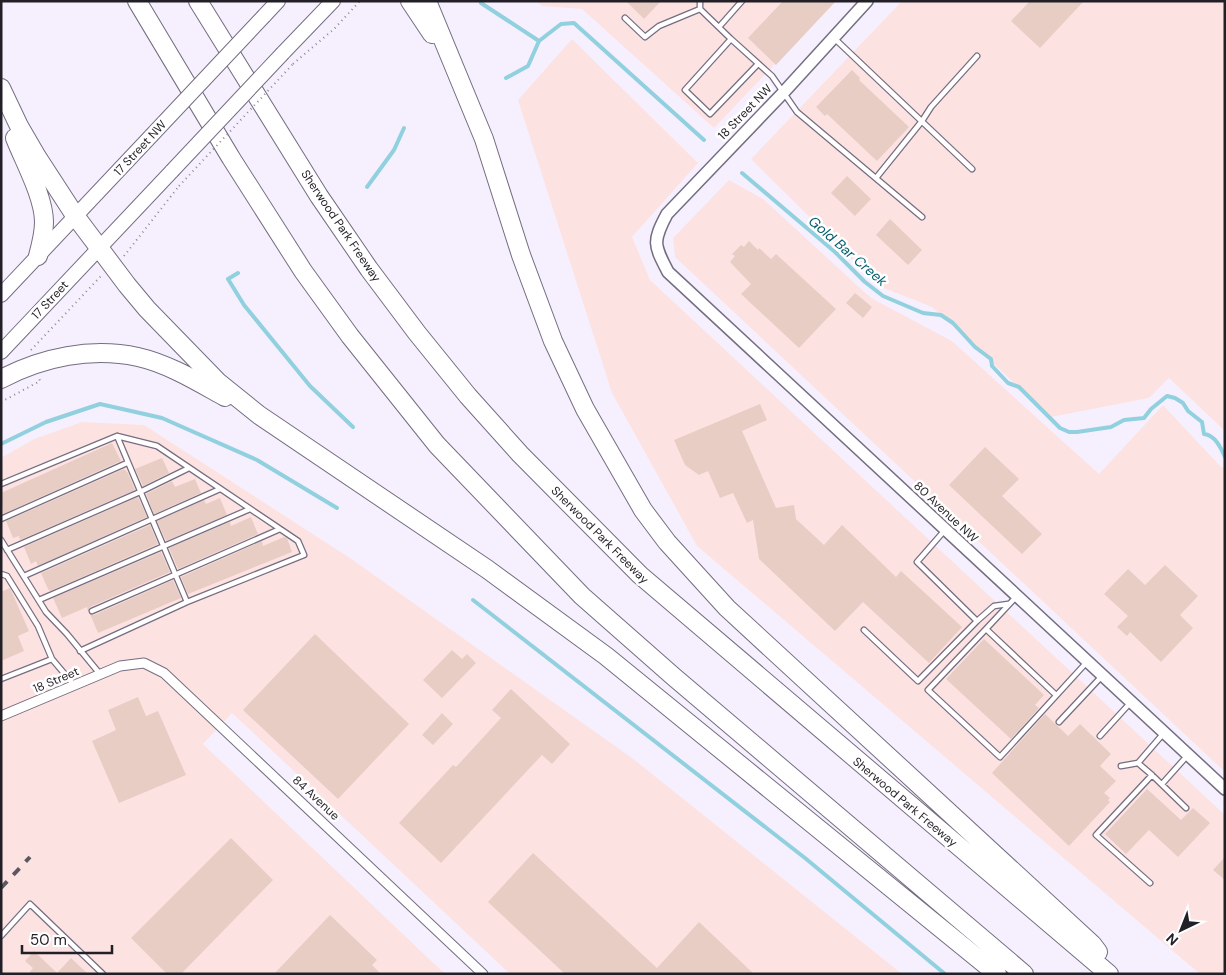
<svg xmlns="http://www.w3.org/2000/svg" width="1226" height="975" font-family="'DM Sans',sans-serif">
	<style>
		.industrial { fill: #fde2e2 }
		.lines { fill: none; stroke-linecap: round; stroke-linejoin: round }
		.stream { stroke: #91d0de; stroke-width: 4 }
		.building { fill: #e8cdc4 }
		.service-casing { stroke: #756d81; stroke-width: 7 }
		.minor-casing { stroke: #756d81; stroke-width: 11 }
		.tertiary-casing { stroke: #756d81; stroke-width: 14 }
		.secondary-casing { stroke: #756d81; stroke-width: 16 }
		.motorway-casing { stroke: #756d81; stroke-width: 20 }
		.path { stroke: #8e8994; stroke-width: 2; stroke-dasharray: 1 4; stroke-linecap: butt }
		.service { stroke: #fff; stroke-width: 4.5 }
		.minor { stroke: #fff; stroke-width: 9 }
		.tertiary { stroke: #fff; stroke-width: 11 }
		.secondary { stroke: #fff; stroke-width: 14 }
		.motorway { stroke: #fff; stroke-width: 18 }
		.rail { stroke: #5c5861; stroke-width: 4; stroke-dasharray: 9 9; stroke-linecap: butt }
		.secondary-bridge-casing { stroke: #756d81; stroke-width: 16; stroke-linecap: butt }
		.path-bridge { stroke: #8e8994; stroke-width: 2; stroke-dasharray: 1 4; stroke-linecap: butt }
		.secondary-bridge { stroke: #fff; stroke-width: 14 }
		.labels { text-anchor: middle; stroke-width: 5; stroke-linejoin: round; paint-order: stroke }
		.street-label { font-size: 12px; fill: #231f27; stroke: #fff }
		.water-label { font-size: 14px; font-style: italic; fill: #005c6c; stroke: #fff }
	</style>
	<rect width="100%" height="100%" fill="#f6f0fe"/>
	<path class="industrial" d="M 537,1 L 835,1 L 714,128 L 582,9 L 542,6 Z
		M 902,1 L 1225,1 L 1225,431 L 1169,378 L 1149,398 L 1051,417 L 932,307 L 879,286 L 751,159 Z
		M 572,39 L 698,163 L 632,237 L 650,280 L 1225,815 L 1225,974 L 1200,974 L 697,546 L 612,393 L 518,100 Z
		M 729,180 L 763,199 L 871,298 L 952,341 L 1099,474 L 1163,405 L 1221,467 L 1225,467 L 1225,772 L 675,257 L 673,238 Z
		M 82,422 L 144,425 L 350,558 L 632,758 L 902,974 L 510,974 L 232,713 L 203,744 L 445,974 L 1,974 L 1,458 L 34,439 Z"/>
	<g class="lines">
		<path class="stream" d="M 481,3 L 539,41 L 561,24 L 574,23 L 704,140
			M 506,78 L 528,66 L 539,41
			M 742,173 L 835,252 L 865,282 L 883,296 L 923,313 L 941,315 L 953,323 L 975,347 L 991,359 L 992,366 L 1008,383 L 1019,387 L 1060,428 L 1069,432 L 1077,432 L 1111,427 L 1124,420 L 1144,418 L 1151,409 L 1167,396 L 1175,398 L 1183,403 L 1188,411 L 1202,422 L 1204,434 C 1215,435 1221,448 1225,457
			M 367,187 L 394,150 L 404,128
			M 238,273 L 228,279 L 244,305 L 310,386 L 353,427
			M 1,444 L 46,422 L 100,404 L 162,418 L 257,460 L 337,508
			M 473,600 L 805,858 L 945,974"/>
	</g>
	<path class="building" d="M 626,1 L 661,1 L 644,19 Z
		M 783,1 L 836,1 L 776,65 L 748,38 Z
		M 1030,1 L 1084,1 L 1040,48 L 1011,21 Z
		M 852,70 L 860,78 L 859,80 L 909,127 L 877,161 L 827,114 L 825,116 L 816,107 Z
		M 847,176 L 871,199 L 855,216 L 831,193 Z
		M 890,219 L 922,250 L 908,265 L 876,235 Z
		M 749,241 L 758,250 L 759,248 L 771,259 L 776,254 L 836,309 L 799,348 L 741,294 L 751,284 L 730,262 L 735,256 L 732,254 L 741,245 L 744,247 Z
		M 855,293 L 872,307 L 863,318 L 846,303 Z
		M 760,404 L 767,420 L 742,431 L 776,508 L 794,505 L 796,519 L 824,545 L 842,525 L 896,577 L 901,571 L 962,627 L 929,663 L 863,602 L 835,631 L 759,559 L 753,520 L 747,523 L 733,493 L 720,498 L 708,471 L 699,475 L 685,465 L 674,440 Z
		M 112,443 L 121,461 L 3,514 L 1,493 Z
		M 985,447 L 1019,479 L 1002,496 L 1042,534 L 1022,554 L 949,485 Z
		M 162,458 L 169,473 L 143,486 L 135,469 Z
		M 124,469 L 128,473 L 135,490 L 20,540 L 19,536 L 13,538 L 6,521 Z
		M 195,479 L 201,493 L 154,514 L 146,494 L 172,481 L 175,487 Z
		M 138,497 L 147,517 L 38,566 L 36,561 L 31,564 L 24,547 Z
		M 220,498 L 227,515 L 166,541 L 157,521 L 204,500 L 206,504 Z
		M 251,517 L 258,534 L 178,569 L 169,548 L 230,522 L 231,526 Z
		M 150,525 L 158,544 L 50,591 L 48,589 L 41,573 Z
		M 284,537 L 287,538 L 292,552 L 188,594 L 181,577 L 262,541 L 263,546 Z
		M 161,552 L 170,572 L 90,607 L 88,611 L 87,607 L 62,618 L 53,598 Z
		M 1165,565 L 1198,596 L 1180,615 L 1193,628 L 1161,662 L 1130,632 L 1127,636 L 1117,627 L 1128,616 L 1104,594 L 1128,569 L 1145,585 Z
		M 173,580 L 181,598 L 98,633 L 90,614 L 94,615 Z
		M 10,588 L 29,631 L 18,636 L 24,651 L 1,661 L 1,592 Z
		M 315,634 L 409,724 L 338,799 L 243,710 Z
		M 984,639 L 1044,695 L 1035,705 L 1039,708 L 1011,739 L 946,679 Z
		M 452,650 L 462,659 L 467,654 L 476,663 L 442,698 L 423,680 Z
		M 511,689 L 570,744 L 552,764 L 542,755 L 441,863 L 399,823 L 453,765 L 456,767 L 501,718 L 492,710 Z
		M 138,697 L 146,716 L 158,711 L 186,775 L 119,803 L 92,741 L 116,730 L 108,710 Z
		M 442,713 L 453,724 L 433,745 L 422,735 Z
		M 1045,714 L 1068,736 L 1080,724 L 1111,754 L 1100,766 L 1116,781 L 1104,793 L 1110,798 L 1108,800 L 1110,802 L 1069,846 L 992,773 Z
		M 1147,789 L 1181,820 L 1193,808 L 1210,823 L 1178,857 L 1149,830 L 1126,854 L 1105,834 Z
		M 231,838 L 273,880 L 181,974 L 167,974 L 131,938 Z
		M 533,853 L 657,968 L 699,922 L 754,974 L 565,974 L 488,902 Z
		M 1225,857 L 1225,880 L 1213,870 Z
		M 330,915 L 377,960 L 372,965 L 381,974 L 274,974 Z
		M 34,951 L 57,973 L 71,958 L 88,974 L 28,974 L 33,968 L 25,961 Z"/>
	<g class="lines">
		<g class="service-casing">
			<path id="service" d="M 700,1 L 700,9 L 731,39
				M 625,18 L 645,37 L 659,26 L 700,9
				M 719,27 L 742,1
				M 834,38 L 972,169
				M 758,64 L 710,114 L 685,90 L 731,39 L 772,76 L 797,112 L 922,217
				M 876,178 L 922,121 L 931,107 L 977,56
				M 1,484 L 117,436 L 157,446 L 298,541 L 304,555 L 187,602 L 117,436
				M 1,519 L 127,463
				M 945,530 L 917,562 L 977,621 L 994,606 L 1008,604
				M 1,540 L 46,612 L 67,634 L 100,674
				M 7,550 L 140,492 L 189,468
				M 1,574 L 7,576 L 38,626 L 52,659 L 74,685
				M 24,576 L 220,489
				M 1016,597 L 986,629 L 1056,695
				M 39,600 L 250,509
				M 92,611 L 280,529
				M 986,629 L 928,690 L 1000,757 L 1086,663
				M 864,630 L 918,681 L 977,621
				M 80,651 L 187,602
				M 1,679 L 52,659
				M 1059,722 L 1102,676
				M 1100,736 L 1131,702
				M 1138,763 L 1152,775
				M 1121,766 L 1138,763 L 1163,734
				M 1162,784 L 1187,756
				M 1150,883 L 1096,835 L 1152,775 L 1186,808
				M 1,936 L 30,904 L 103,974"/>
		</g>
		<g class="minor-casing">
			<path id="minor" d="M 1,716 L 120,666 L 144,663 L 164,673 L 483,974"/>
		</g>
		<g class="tertiary-casing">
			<path id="tertiary" d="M 867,1 L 783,93 L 667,214 C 652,242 654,245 668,272 L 1225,789"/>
		</g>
		<g class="secondary-casing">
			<path id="secondary" d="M 264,16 L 278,1
				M 283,53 L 333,1
				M 1,295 L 151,136
				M 1,352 L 172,171"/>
		</g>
		<g class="motorway-casing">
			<path id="motorway" d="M 137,1 L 231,158 L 303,271 L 350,336 L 437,445 L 582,596 L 674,677 L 1024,974
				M 198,1 L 319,196 L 369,269 L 417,333 L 468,396 L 520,454 L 640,575 L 1109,974
				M 410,1 L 432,34
				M 427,1 L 484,139 L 521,255 L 553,341 L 585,409 L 643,510 L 667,542 L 727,608 L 1092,944 L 1098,952
				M 1,88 L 19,126 L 37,157 L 76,217 L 127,285 L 147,309 L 218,382 L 259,415 L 487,569 L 606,656 L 997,974
				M 15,138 C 24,161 44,197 44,222 C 44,233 41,245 38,256
				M 1,379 C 43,357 91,347 138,357 C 169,364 198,382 225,397"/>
		</g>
		<path class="path" d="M 293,64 L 334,29 L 360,1
			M 124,256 L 179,186
			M 31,350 L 102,275
			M 1,402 L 40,381 L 39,378"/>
		<use href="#service" class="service"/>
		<use href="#minor" class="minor"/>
		<use href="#tertiary" class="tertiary"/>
		<use href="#secondary" class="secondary"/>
		<use href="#motorway" class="motorway"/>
		<path class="rail" d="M 1,888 L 30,857"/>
		<g class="secondary-bridge-casing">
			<path id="secondary-bridge" d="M 151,136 L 264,16
				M 172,171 L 283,53"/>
		</g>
		<path class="path-bridge" d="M 179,186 L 293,64"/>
		<use href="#secondary-bridge" class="secondary-bridge"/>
	</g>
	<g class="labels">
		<g class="street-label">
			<text transform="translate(745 112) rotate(-46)" y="4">18 Street NW</text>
			<text transform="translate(140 148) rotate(-47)" y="4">17 Street NW</text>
			<text transform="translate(341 226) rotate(56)" y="4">Sherwood Park Freeway</text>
			<text transform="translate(50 300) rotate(-47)" y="4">17 Street</text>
			<text transform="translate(946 512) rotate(43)" y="4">80 Avenue NW</text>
			<text transform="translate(600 535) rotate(45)" y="4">Sherwood Park Freeway</text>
			<text transform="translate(56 680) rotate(-23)" y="4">18 Street</text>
			<text transform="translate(316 798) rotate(43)" y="4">84 Avenue</text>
			<text transform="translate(905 802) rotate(40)" y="4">Sherwood Park Freeway</text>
		</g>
		<g class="water-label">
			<text transform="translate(848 251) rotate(41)" y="5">Gold Bar Creek</text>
		</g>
	</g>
	<rect width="1226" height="975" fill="none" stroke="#231f27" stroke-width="5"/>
	<g transform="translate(1181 930) rotate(223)" stroke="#ffffff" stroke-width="4" paint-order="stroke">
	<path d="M0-4L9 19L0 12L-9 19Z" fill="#231f27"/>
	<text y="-8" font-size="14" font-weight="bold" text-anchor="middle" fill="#231f27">N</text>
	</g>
	<path d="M22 945v8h90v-8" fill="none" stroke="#231f27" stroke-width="2.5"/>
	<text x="30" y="945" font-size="15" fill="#231f27" stroke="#ffffff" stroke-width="4" paint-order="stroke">50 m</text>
</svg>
